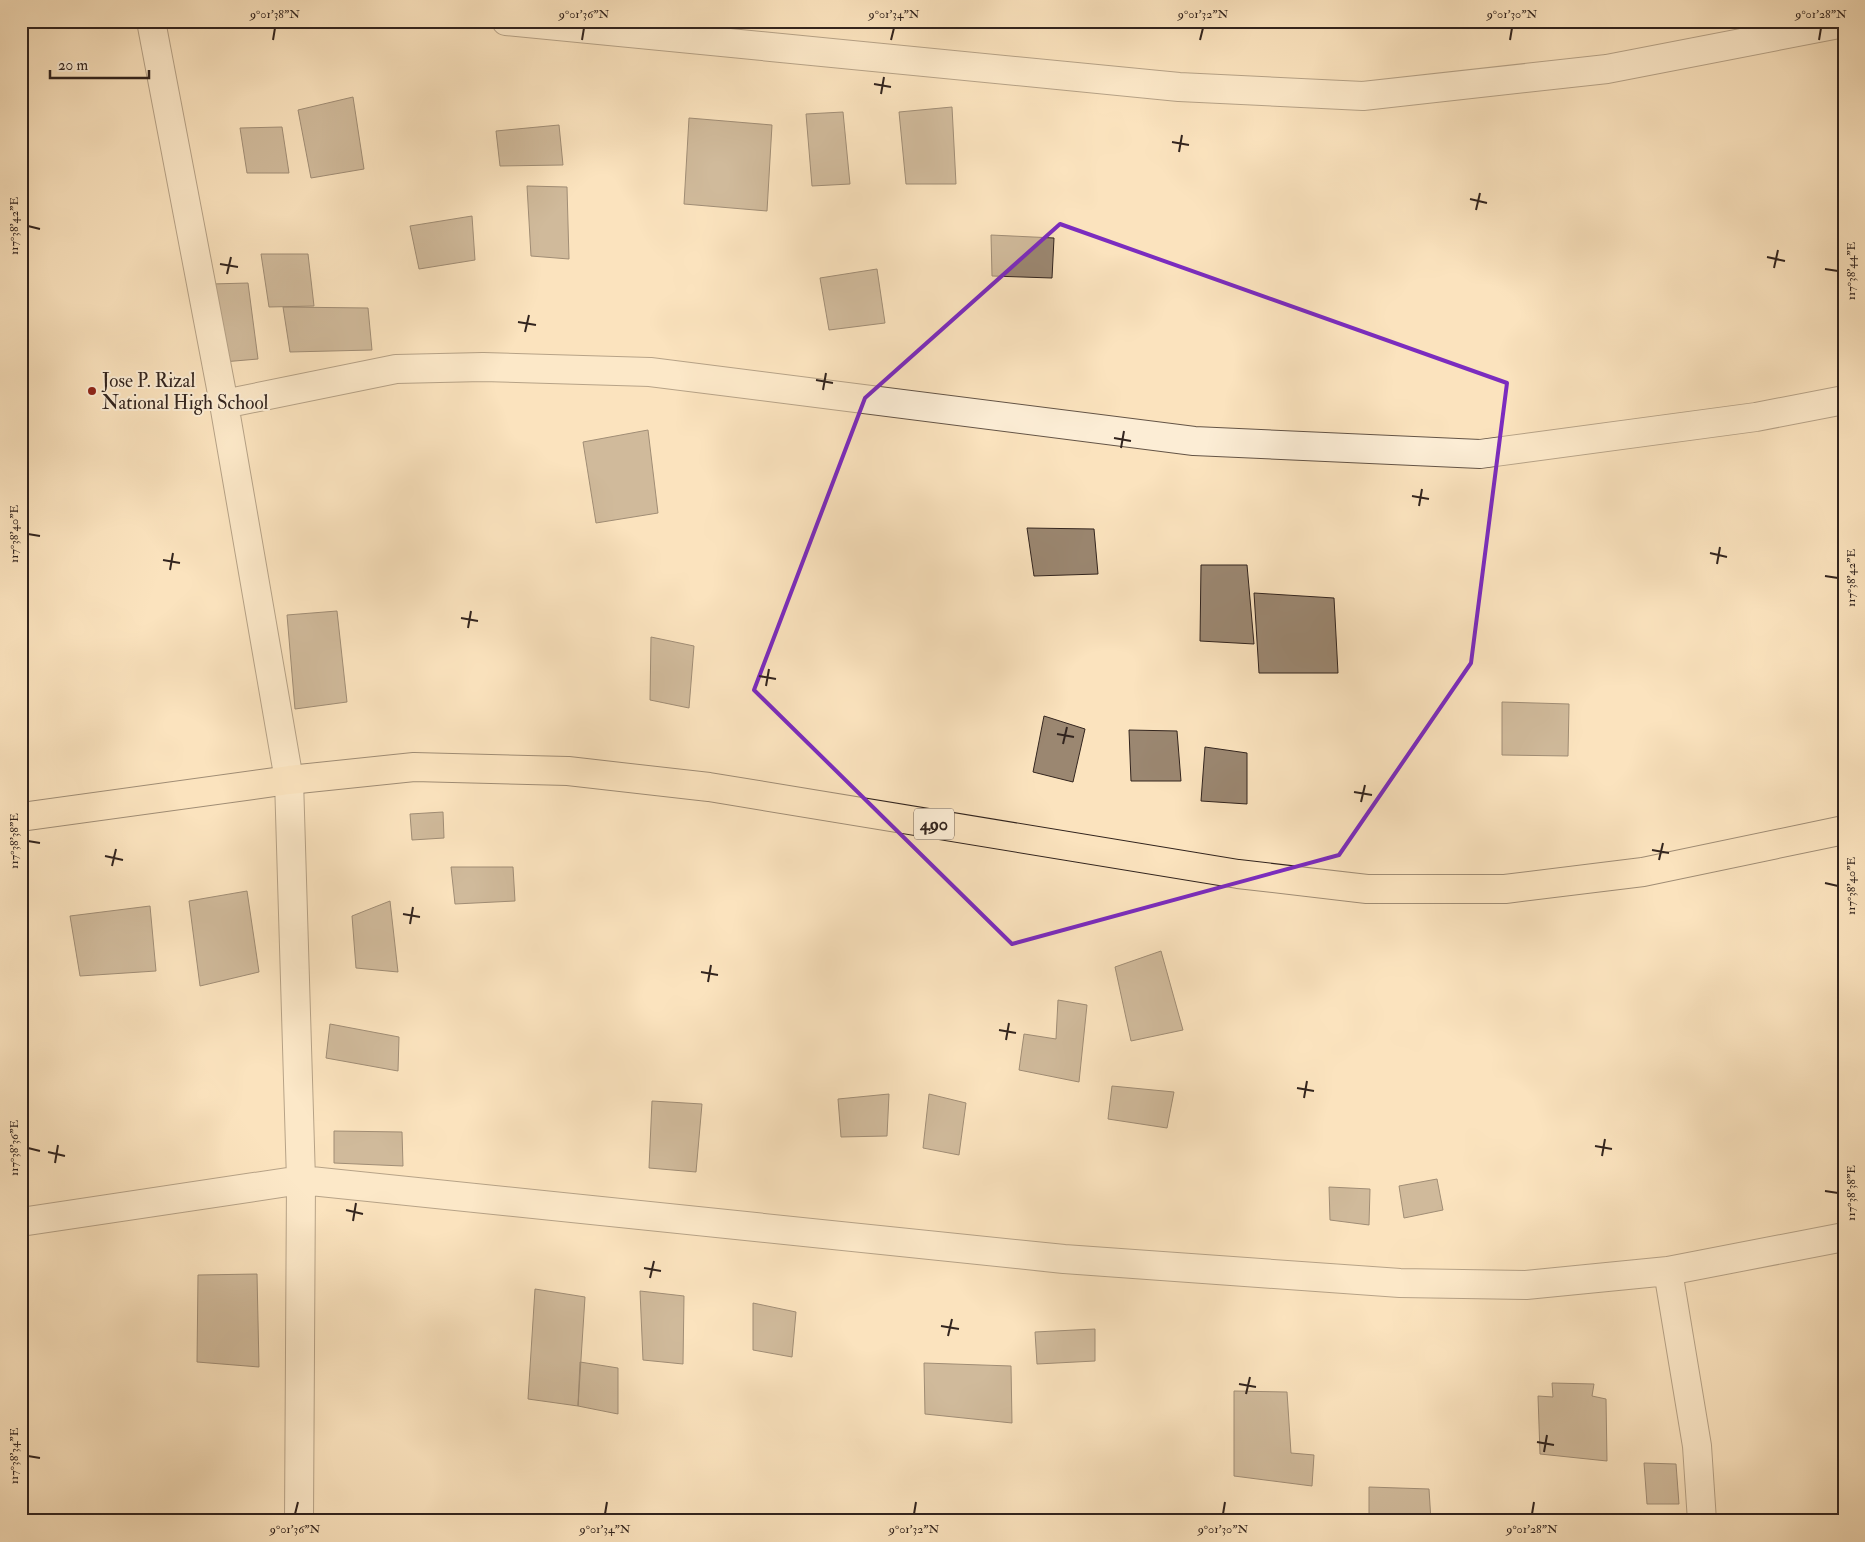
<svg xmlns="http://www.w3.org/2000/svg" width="1865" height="1542" font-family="'IM FELL Double Pica',serif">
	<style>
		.building { fill: #9b8771; stroke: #32241e }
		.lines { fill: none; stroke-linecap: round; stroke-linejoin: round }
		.street-casing { stroke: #645446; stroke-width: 30 }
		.primary-casing { stroke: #32241e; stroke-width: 30 }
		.street { stroke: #fcedd5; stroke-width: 28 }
		.primary { stroke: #fbe3be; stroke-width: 28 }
		.marked { fill: none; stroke: #7b2cbf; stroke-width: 4; stroke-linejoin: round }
		.ticks { fill: none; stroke: #32241e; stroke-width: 2 }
		.poi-dot { fill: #8f2418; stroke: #fcedd5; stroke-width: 2 }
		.labels { text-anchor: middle; stroke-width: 4; stroke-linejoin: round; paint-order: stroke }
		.shield { fill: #fcedd5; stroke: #6f6055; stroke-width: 1 }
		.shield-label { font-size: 18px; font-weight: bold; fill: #32241e }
		.poi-label { font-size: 19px; fill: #32241e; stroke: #fcedd5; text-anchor: start }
		.neatline { fill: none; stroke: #32241e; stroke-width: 2 }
		.ticks-label { font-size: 12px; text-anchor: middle; fill: #32241e }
	</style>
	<rect width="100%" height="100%" fill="#fbe3be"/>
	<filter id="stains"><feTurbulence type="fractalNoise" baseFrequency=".004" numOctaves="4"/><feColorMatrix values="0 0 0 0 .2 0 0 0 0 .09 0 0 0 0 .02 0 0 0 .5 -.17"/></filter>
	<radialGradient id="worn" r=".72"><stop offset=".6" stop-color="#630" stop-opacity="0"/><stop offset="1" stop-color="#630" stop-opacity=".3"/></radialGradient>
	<path class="building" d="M 353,97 L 364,169 L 311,178 L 298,110 Z
		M 952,107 L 956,184 L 906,184 L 899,112 Z
		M 843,112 L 850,184 L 812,186 L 806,114 Z
		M 689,118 L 772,125 L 767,211 L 684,204 Z
		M 559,125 L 563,165 L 500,166 L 496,131 Z
		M 282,127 L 289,173 L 247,173 L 240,128 Z
		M 527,186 L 567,187 L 569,259 L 531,256 Z
		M 472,216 L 475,260 L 419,269 L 410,226 Z
		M 991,235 L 1054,238 L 1052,278 L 992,276 Z
		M 261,254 L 308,254 L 314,306 L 269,307 Z
		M 877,269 L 885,323 L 829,330 L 820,278 Z
		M 248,283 L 258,359 L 223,362 L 211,284 Z
		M 283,307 L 368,308 L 372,350 L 290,352 Z
		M 648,430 L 658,513 L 596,523 L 583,442 Z
		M 1027,528 L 1094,529 L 1098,574 L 1034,576 Z
		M 1201,565 L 1247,565 L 1254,644 L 1200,641 Z
		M 1254,593 L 1334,598 L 1338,673 L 1259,673 Z
		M 337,611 L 347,702 L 295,709 L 287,615 Z
		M 651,637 L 694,646 L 689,708 L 650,700 Z
		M 1502,702 L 1569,704 L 1568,756 L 1502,755 Z
		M 1044,716 L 1085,729 L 1073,782 L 1033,772 Z
		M 1129,730 L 1177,731 L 1181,781 L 1131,781 Z
		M 1205,747 L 1247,753 L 1247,804 L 1201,801 Z
		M 443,812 L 444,838 L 412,840 L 410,814 Z
		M 451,867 L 513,867 L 515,901 L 455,904 Z
		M 21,879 L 26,903 L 21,904 Z
		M 247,891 L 259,972 L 200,986 L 189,901 Z
		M 390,901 L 398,972 L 356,968 L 352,916 Z
		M 150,906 L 156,971 L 80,976 L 70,916 Z
		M 1161,951 L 1183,1030 L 1131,1041 L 1115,967 Z
		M 1058,1000 L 1087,1005 L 1079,1082 L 1019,1070 L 1024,1034 L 1056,1039 Z
		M 330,1024 L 399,1037 L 398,1071 L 326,1058 Z
		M 1112,1086 L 1174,1092 L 1167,1128 L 1108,1119 Z
		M 889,1094 L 887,1136 L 841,1137 L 838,1099 Z
		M 929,1094 L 966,1103 L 959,1155 L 923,1148 Z
		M 652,1101 L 702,1104 L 696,1172 L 649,1168 Z
		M 334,1131 L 402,1132 L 403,1166 L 334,1163 Z
		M 1437,1179 L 1443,1210 L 1404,1218 L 1399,1186 Z
		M 1329,1187 L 1370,1189 L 1369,1225 L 1330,1220 Z
		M 257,1274 L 259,1367 L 197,1362 L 198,1275 Z
		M 535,1289 L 585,1297 L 578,1406 L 528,1399 Z
		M 640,1291 L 684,1296 L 683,1364 L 643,1360 Z
		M 753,1303 L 796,1312 L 792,1357 L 753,1350 Z
		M 1095,1329 L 1095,1361 L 1037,1364 L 1035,1332 Z
		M 580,1362 L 618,1368 L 618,1414 L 578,1406 Z
		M 924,1363 L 1011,1366 L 1012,1423 L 925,1414 Z
		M 1552,1383 L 1594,1384 L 1592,1396 L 1606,1399 L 1607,1461 L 1540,1454 L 1538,1396 L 1553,1397 Z
		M 1234,1391 L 1287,1392 L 1291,1453 L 1314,1455 L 1312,1486 L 1234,1476 Z
		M 1644,1463 L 1676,1464 L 1679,1504 L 1647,1504 Z
		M 1369,1487 L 1429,1489 L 1431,1521 L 1369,1521 Z"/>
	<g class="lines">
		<g class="street-casing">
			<path id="street" d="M 151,21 L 224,404 L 289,780 L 301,1180 L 1064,1259 L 1400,1283 L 1526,1285 L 1668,1271 L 1844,1237
				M 506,21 L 1179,87 L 1363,96 L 1607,69 L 1844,23
				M 224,404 L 396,369 L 483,367 L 650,372 L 1194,441 L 1480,454 L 1756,417 L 1844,400
				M 21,1222 L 301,1180 L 299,1521
				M 1668,1271 L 1697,1446 L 1702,1521"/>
		</g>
		<g class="primary-casing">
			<path id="primary" d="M 21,817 L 289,780 L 414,767 L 568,771 L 709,787 L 1238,874 L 1367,889 L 1505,889 L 1643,872 L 1844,830"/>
		</g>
		<use href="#street" class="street"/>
		<use href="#primary" class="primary"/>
	</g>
	<path d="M0 0H1865V1542H0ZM 1060,224 L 1507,383 L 1471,663 L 1339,855 L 1012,944 L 754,690 L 865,398 Z" fill="#fbe3be" fill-opacity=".55" fill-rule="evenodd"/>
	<path class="marked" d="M 1060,224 L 1507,383 L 1471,663 L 1339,855 L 1012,944 L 754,690 L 865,398 Z"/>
	<path class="ticks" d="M 273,40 L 275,28M 582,40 L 584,28M 891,40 L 894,28M 1200,40 L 1203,28M 1510,40 L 1512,28M 1819,40 L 1821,28M 874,84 L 891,87M 881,94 L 884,77M 1172,142 L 1189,145M 1179,152 L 1182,135M 1470,199 L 1487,203M 1476,210 L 1480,193M 28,226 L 40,229M 1767,257 L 1785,261M 220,264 L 238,267M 1774,268 L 1778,250M 1825,269 L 1838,271M 227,274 L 231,257M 518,322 L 536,325M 525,332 L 529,315M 816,380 L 833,383M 823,390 L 826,373M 1114,438 L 1131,441M 1121,448 L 1124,431M 1412,496 L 1429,499M 1419,506 L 1422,489M 28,534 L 40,536M 1710,553 L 1727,557M 163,560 L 180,563M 1717,564 L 1720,547M 170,570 L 173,553M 1825,576 L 1838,578M 461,618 L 478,621M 468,628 L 471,611M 759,676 L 776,679M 766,686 L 769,669M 1057,734 L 1074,737M 1063,744 L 1067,727M 1354,792 L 1372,795M 1361,802 L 1365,785M 28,841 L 40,843M 1652,850 L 1669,853M 105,856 L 123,860M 1659,860 L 1663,843M 112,866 L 116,849M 1825,883 L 1838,886M 403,914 L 420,917M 410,924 L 413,907M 701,972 L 718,975M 708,982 L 711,965M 999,1030 L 1016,1033M 1006,1040 L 1009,1023M 1297,1088 L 1314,1091M 1304,1098 L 1307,1081M 1595,1146 L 1612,1149M 28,1148 L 40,1151M 48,1152 L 65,1156M 1602,1156 L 1605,1139M 55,1163 L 58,1145M 1825,1191 L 1838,1193M 346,1210 L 363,1214M 353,1221 L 356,1203M 644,1268 L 661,1271M 650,1278 L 654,1261M 941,1326 L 959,1329M 948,1336 L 952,1319M 1239,1384 L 1256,1387M 1246,1394 L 1250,1377M 1537,1442 L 1554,1445M 1544,1452 L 1547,1435M 28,1456 L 40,1458M 295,1514 L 298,1502M 605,1514 L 607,1502M 914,1514 L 916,1502M 1223,1514 L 1225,1502M 1532,1514 L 1534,1502"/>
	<circle class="poi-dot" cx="92" cy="391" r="5"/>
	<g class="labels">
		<rect class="shield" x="914" y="808.5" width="40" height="31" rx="4"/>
		<g class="shield-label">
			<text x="934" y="830">490</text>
		</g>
		<g class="poi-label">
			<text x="102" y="387">Jose P. Rizal<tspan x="102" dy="22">National High School</tspan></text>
		</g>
	</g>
	<rect width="1865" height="1542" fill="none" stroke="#fbe3be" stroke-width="55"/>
	<path d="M50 70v8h99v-8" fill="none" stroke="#32241e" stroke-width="2.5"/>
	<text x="58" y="70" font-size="15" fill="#32241e" stroke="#fcedd5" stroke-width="4" paint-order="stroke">20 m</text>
	<rect x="28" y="28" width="1810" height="1486" class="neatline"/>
	<g class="ticks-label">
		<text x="275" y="18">9°01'38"N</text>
		<text x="584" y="18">9°01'36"N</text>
		<text x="894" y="18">9°01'34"N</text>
		<text x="1203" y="18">9°01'32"N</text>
		<text x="1512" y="18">9°01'30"N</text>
		<text x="1821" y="18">9°01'28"N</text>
		<text transform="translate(14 226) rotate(-90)" y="4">117°38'42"E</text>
		<text transform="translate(1851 271) rotate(-90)" y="4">117°38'44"E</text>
		<text transform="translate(14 534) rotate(-90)" y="4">117°38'40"E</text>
		<text transform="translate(1851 578) rotate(-90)" y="4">117°38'42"E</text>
		<text transform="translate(14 841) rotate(-90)" y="4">117°38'38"E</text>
		<text transform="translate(1851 886) rotate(-90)" y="4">117°38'40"E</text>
		<text transform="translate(14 1148) rotate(-90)" y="4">117°38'36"E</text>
		<text transform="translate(1851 1193) rotate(-90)" y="4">117°38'38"E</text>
		<text transform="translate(14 1456) rotate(-90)" y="4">117°38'34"E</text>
		<text x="295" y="1533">9°01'36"N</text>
		<text x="605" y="1533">9°01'34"N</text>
		<text x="914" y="1533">9°01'32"N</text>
		<text x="1223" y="1533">9°01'30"N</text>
		<text x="1532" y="1533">9°01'28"N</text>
	</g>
	<rect width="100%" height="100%" filter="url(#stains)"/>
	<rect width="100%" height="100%" fill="url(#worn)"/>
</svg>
